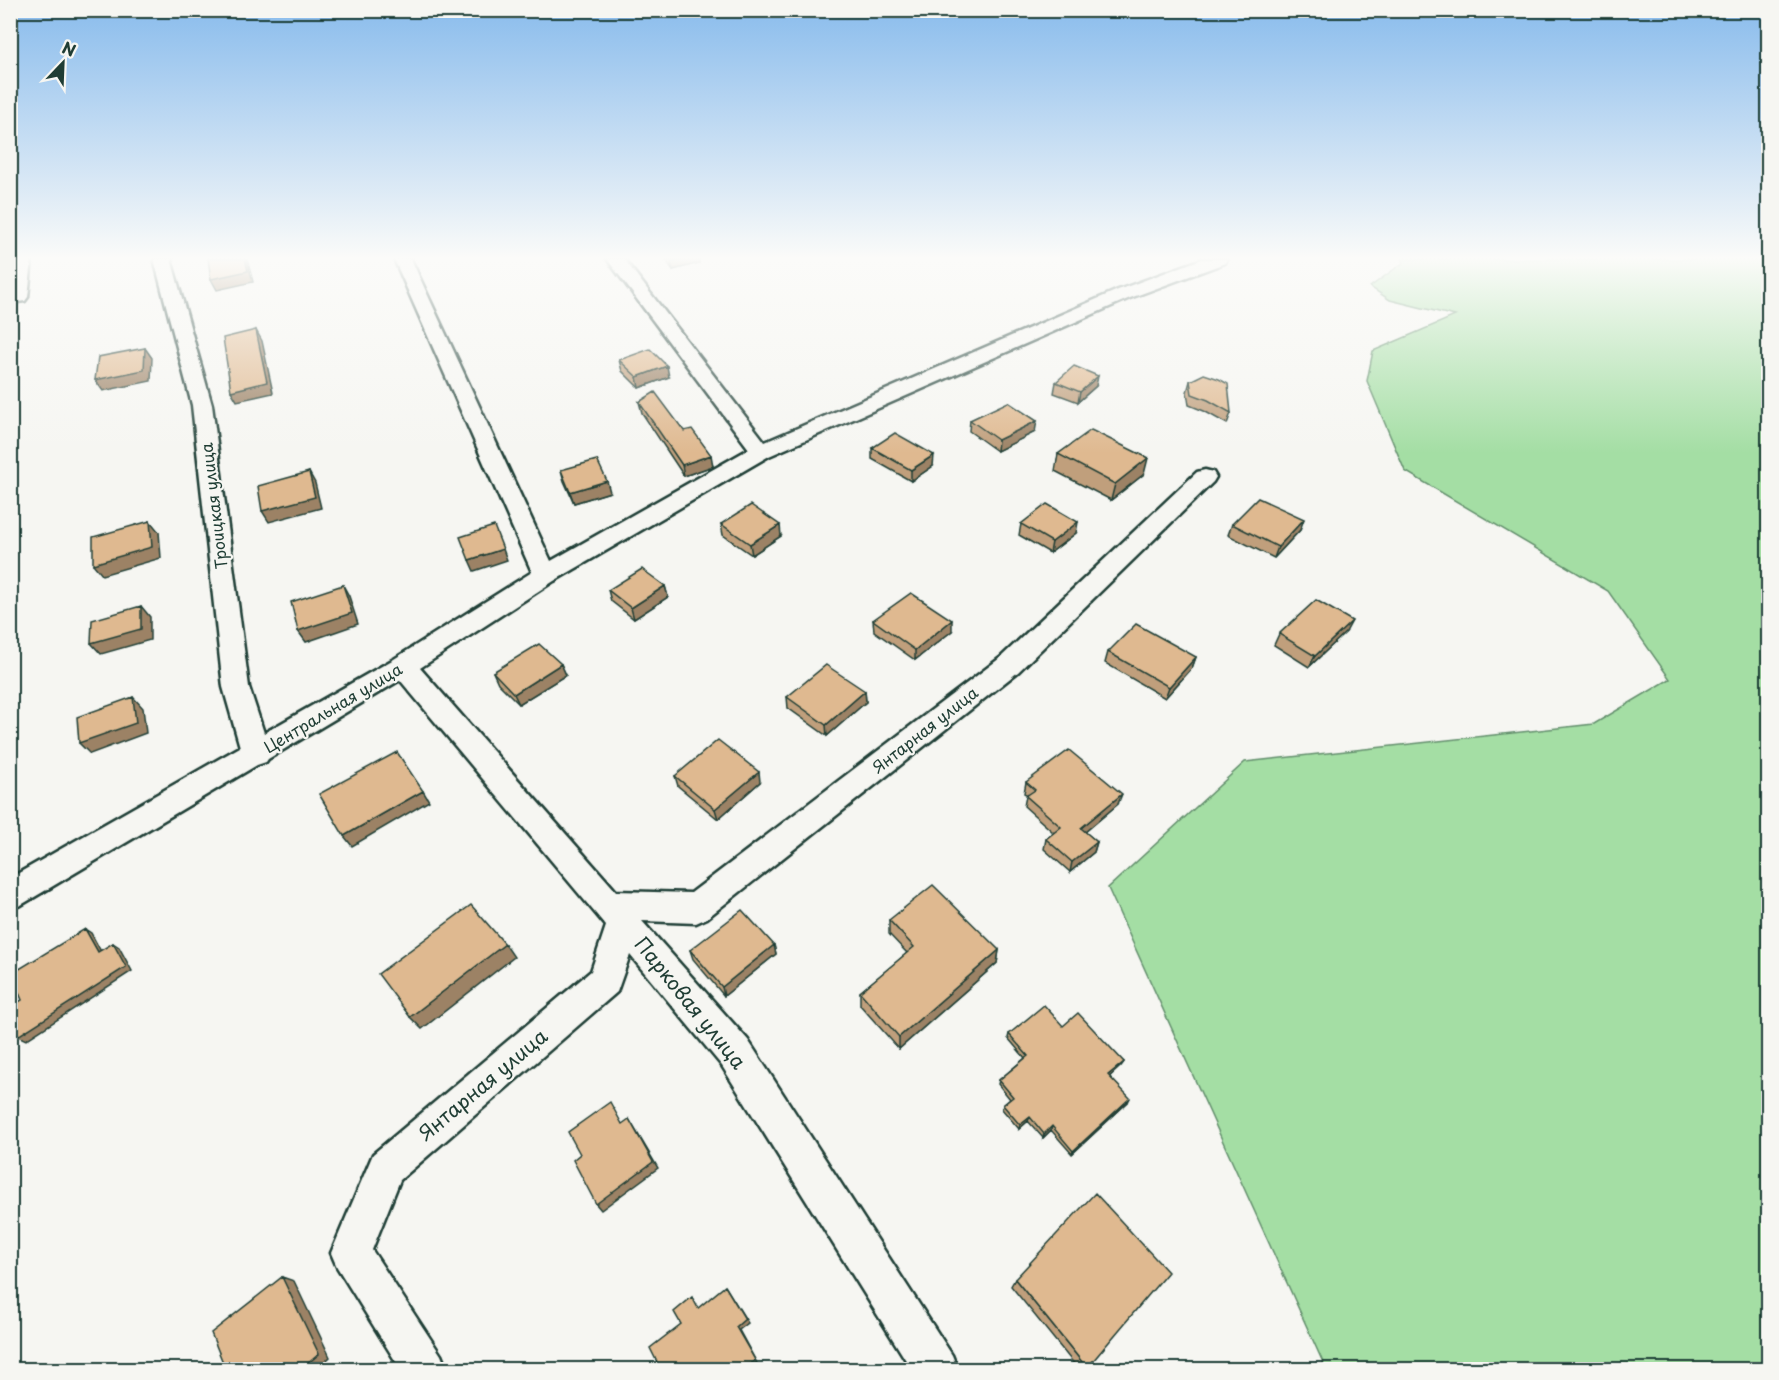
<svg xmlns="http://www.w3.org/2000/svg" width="1779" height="1380" font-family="'Playpen Sans',sans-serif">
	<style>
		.green { fill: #a4dea4; stroke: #628e6c; stroke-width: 1.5 }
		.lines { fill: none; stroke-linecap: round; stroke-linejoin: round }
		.minor-casing { stroke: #1f3d34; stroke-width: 5 }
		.minor { fill: #f6f6f2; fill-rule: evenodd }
		.wall { fill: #c09f7c; stroke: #1f3d34; stroke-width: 1.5 }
		.shaded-wall { fill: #9c8265; stroke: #1f3d34; stroke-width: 1.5 }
		.building { fill: #dfb990; stroke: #1f3d34; stroke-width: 1.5 }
		.labels { text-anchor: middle; stroke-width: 4.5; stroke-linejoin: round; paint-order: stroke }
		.street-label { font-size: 16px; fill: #1f3d34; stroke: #f6f6f2 }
		.near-street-label { font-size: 20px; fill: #1f3d34; stroke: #f6f6f2 }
	</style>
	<rect width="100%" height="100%" fill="#f6f6f2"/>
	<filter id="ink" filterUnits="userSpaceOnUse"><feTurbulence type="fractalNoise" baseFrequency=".0167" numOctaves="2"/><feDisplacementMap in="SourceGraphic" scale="12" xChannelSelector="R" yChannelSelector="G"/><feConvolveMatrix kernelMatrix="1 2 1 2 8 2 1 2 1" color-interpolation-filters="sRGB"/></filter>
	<g filter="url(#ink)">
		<path class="green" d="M 1402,259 L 1768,259 L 1768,1369 L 1326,1369 L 1108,888 L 1245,762 L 1594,724 L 1670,679 L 1608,591 L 1405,471 L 1367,381 L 1373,351 L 1455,316 L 1390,300 L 1370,287 L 1404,262 Z"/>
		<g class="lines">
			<g class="minor-casing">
				<path id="minor" d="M 15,259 L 32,259 L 28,297 L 25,301 L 10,303 Z
					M 154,259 L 171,259 L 212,405 L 249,687 L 264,733 L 394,659 L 532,572 L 394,259 L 411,259 L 551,561 L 749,449 L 607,259 L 624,259 L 765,442 L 1118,290 L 1202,259 L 1227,259 L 1225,263 L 1130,298 L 769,456 L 554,581 L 420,668 L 616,891 L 691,893 L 1000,658 L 1197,472 L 1205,470 L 1213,472 L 1216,477 L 1213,482 L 1018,672 L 707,918 L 696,923 L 642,921 L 748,1040 L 952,1355 L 958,1370 L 912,1370 L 722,1066 L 630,955 L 617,992 L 400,1180 L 372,1250 L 441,1355 L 447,1370 L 401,1370 L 337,1267 L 331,1253 L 373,1154 L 591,971 L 606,926 L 400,680 L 268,759 L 266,762 L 257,765 L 21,905 L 10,909 L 10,878 L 240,747 L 223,687 L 192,405 Z"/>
			</g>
			<use href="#minor" class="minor"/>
		</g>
		<path class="wall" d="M 665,259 L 699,259 L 699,263 L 673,270 Z
			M 619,360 L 669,377 L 639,388 L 622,371 Z
			M 1190,381 L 1231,413 L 1227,424 L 1204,411 L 1189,405 L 1187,392 Z
			M 1056,382 L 1096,386 L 1078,402 L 1054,393 Z
			M 639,402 L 713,466 L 684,476 L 642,413 Z
			M 970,420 L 1035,432 L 997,451 L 969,431 Z
			M 872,448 L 933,466 L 911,481 L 872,459 Z
			M 1058,454 L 1144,474 L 1111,500 L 1055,471 Z
			M 561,470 L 610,492 L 574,503 L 564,481 Z
			M 721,524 L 781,536 L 752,555 L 723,535 Z
			M 1021,524 L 1076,533 L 1050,553 L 1019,535 Z
			M 1232,524 L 1300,530 L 1274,558 L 1228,535 Z
			M 665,586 L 668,597 L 634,619 L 611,601 L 608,590 Z
			M 873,620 L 952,631 L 915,660 L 874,631 Z
			M 1346,632 L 1309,667 L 1274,645 L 1279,634 Z
			M 1108,652 L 1196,657 L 1192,668 L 1165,698 L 1105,663 Z
			M 561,664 L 566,675 L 519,704 L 498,683 L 493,672 Z
			M 865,691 L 866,702 L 827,736 L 788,708 L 787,697 Z
			M 675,776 L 760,782 L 718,819 L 678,786 Z
			M 1026,782 L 1118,804 L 1085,832 L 1097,842 L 1094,852 L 1070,872 L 1044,849 L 1046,839 L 1054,833 L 1024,806 L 1026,796 L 1028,795 L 1024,793 Z
			M 889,920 L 999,950 L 997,963 L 899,1049 L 860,1005 L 860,992 L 907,953 L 889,934 Z
			M 774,945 L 776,954 L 724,996 L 693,959 L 690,950 Z
			M 1063,1026 L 1124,1062 L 1121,1066 L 1109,1077 L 1128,1102 L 1072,1154 L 1051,1130 L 1043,1138 L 1028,1121 L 1019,1129 L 1002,1109 L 1003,1105 L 1010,1099 L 998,1084 L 999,1080 L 1025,1058 L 1008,1038 L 1009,1034 Z
			M 1015,1279 L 1087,1368 L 1084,1370 L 1079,1370 L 1011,1286 Z"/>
		<path class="shaded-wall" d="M 245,259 L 247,259 L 253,282 L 217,290 L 211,279 Z
			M 681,259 L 699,259 L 699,263 L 673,270 L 671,262 Z
			M 256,330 L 262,341 L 273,393 L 237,401 L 231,391 Z
			M 145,348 L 152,358 L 151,381 L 103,391 L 95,380 Z
			M 667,366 L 669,377 L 639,388 L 637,377 Z
			M 1098,376 L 1096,386 L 1078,402 L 1080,392 Z
			M 1037,421 L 1035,432 L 997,451 L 998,440 Z
			M 711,455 L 713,466 L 684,476 L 682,465 Z
			M 934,455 L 933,466 L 911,481 L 911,470 Z
			M 1148,458 L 1144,474 L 1111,500 L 1115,484 Z
			M 309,472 L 315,483 L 321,508 L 269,522 L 262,511 Z
			M 607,481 L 610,492 L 574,503 L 570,492 Z
			M 1304,519 L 1300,530 L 1274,558 L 1278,547 Z
			M 150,521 L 159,532 L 161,558 L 102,575 L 93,564 Z
			M 1078,522 L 1076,533 L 1050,553 L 1052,542 Z
			M 780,525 L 781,536 L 752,555 L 750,544 Z
			M 503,549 L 507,560 L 474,571 L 469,560 Z
			M 343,585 L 349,596 L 358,624 L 306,642 L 298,631 Z
			M 665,586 L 668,597 L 634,619 L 631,608 Z
			M 141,606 L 150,617 L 150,640 L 101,654 L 91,643 Z
			M 952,620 L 952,631 L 915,660 L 915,650 Z
			M 1352,621 L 1346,632 L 1309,667 L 1315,656 Z
			M 1196,657 L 1192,668 L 1165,698 L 1169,687 Z
			M 561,664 L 566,675 L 519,704 L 514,694 Z
			M 865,691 L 866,702 L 827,736 L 826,725 Z
			M 133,697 L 143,708 L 146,733 L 90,754 L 79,743 Z
			M 759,772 L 760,782 L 718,819 L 715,809 Z
			M 423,791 L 429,801 L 352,846 L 344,836 Z
			M 1122,794 L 1118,804 L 1078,838 L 1081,828 Z
			M 1097,842 L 1094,852 L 1070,872 L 1072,862 Z
			M 85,929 L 91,933 L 104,957 L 98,952 Z
			M 113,943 L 119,947 L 132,971 L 26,1040 L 18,1036 Z
			M 505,944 L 514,957 L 422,1029 L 410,1017 Z
			M 774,945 L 776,954 L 724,996 L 722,987 Z
			M 999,950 L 997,963 L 899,1049 L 899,1037 Z
			M 1124,1062 L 1121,1066 L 1107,1079 L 1108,1075 Z
			M 1130,1098 L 1128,1102 L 1072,1154 L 1073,1151 Z
			M 1030,1117 L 1028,1121 L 1019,1129 L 1020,1125 Z
			M 629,1119 L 658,1168 L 601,1210 L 596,1204 Z
			M 1052,1126 L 1051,1130 L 1043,1138 L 1044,1134 Z
			M 282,1277 L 294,1281 L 330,1357 L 316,1370 L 300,1370 Z
			M 725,1286 L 748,1323 L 739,1330 L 757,1363 L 750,1370 L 744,1370 Z"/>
		<path class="building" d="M 208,259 L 245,259 L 248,271 L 211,279 Z
			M 670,259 L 681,259 L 671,262 Z
			M 256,330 L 267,382 L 231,391 L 223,338 Z
			M 145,348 L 144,370 L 95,380 L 98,357 Z
			M 650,349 L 667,366 L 637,377 L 619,360 Z
			M 1074,366 L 1098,376 L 1080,392 L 1056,382 Z
			M 1204,374 L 1219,379 L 1228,384 L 1231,413 L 1208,400 L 1192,394 L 1190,381 Z
			M 655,392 L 684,431 L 692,429 L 711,455 L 682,465 L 639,402 Z
			M 1008,402 L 1037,421 L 998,440 L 970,420 Z
			M 1091,430 L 1148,458 L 1115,484 L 1058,454 Z
			M 895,433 L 934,455 L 911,470 L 872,448 Z
			M 597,460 L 607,481 L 570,492 L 561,470 Z
			M 309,472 L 315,497 L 262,511 L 258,486 Z
			M 1258,498 L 1304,519 L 1278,547 L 1232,524 Z
			M 1047,504 L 1078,522 L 1052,542 L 1021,524 Z
			M 751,505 L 780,525 L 750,544 L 721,524 Z
			M 150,521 L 152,547 L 93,564 L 93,537 Z
			M 494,526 L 503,549 L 469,560 L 460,537 Z
			M 642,569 L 665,586 L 631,608 L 608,590 Z
			M 343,585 L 352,613 L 298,631 L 291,602 Z
			M 911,593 L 952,620 L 915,650 L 873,620 Z
			M 1316,600 L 1352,621 L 1315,656 L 1279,634 Z
			M 141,606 L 141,629 L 91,643 L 92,620 Z
			M 1136,624 L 1196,657 L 1169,687 L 1108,652 Z
			M 539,644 L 561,664 L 514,694 L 493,672 Z
			M 826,665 L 865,691 L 826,725 L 787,697 Z
			M 133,697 L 136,723 L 79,743 L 77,717 Z
			M 718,740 L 759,772 L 715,809 L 675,776 Z
			M 1069,750 L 1122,794 L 1081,828 L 1097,842 L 1072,862 L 1046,839 L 1061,827 L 1026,796 L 1035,790 L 1026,782 Z
			M 397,752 L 423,791 L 344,836 L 319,794 Z
			M 933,885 L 999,950 L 899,1037 L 860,992 L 914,947 L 889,920 Z
			M 471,905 L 505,944 L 410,1017 L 378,974 Z
			M 742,910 L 774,945 L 722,987 L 690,950 Z
			M 85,929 L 98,952 L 113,943 L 126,967 L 18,1036 L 10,1020 L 10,1007 L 22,1000 L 11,974 Z
			M 1044,1005 L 1063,1026 L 1078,1013 L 1124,1062 L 1108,1075 L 1130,1098 L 1073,1151 L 1052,1126 L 1044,1134 L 1030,1117 L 1020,1125 L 1003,1105 L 1013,1097 L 999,1080 L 1028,1056 L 1009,1034 Z
			M 610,1102 L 622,1124 L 629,1119 L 653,1162 L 596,1204 L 573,1160 L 580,1154 L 568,1132 Z
			M 1095,1193 L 1168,1272 L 1087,1368 L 1015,1279 Z
			M 282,1277 L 319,1354 L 300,1370 L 226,1370 L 211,1333 Z
			M 725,1286 L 745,1319 L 736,1327 L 755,1360 L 744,1370 L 661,1370 L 650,1348 L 681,1324 L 674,1312 L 692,1297 L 698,1308 Z"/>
	</g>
	<linearGradient id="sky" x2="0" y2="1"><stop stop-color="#88bbec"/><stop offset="0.57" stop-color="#fbfbf9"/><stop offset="1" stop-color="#fbfbf9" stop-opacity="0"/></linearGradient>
	<rect width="1779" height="453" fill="url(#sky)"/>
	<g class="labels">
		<g class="street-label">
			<text transform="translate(214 506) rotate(-97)" y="6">Троицкая улица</text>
			<text transform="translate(333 708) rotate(-31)" y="6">Центральная улица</text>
			<text transform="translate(925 730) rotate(-38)" y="6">Янтарная улица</text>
		</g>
		<g class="near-street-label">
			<text transform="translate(690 1003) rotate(51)" y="7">Парковая улица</text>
			<text transform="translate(483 1085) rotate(-40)" y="7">Янтарная улица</text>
		</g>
	</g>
	<rect width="1779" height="1380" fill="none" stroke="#f6f6f2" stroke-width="36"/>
	<rect x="18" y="18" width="1743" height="1344" fill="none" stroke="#1f3d34" stroke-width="2" filter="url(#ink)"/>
	<g transform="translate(63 63) rotate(23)" stroke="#f6f6f2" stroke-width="4.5" paint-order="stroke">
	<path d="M0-4.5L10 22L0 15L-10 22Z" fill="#1f3d34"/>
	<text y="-9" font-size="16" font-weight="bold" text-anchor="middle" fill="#1f3d34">N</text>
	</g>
</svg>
